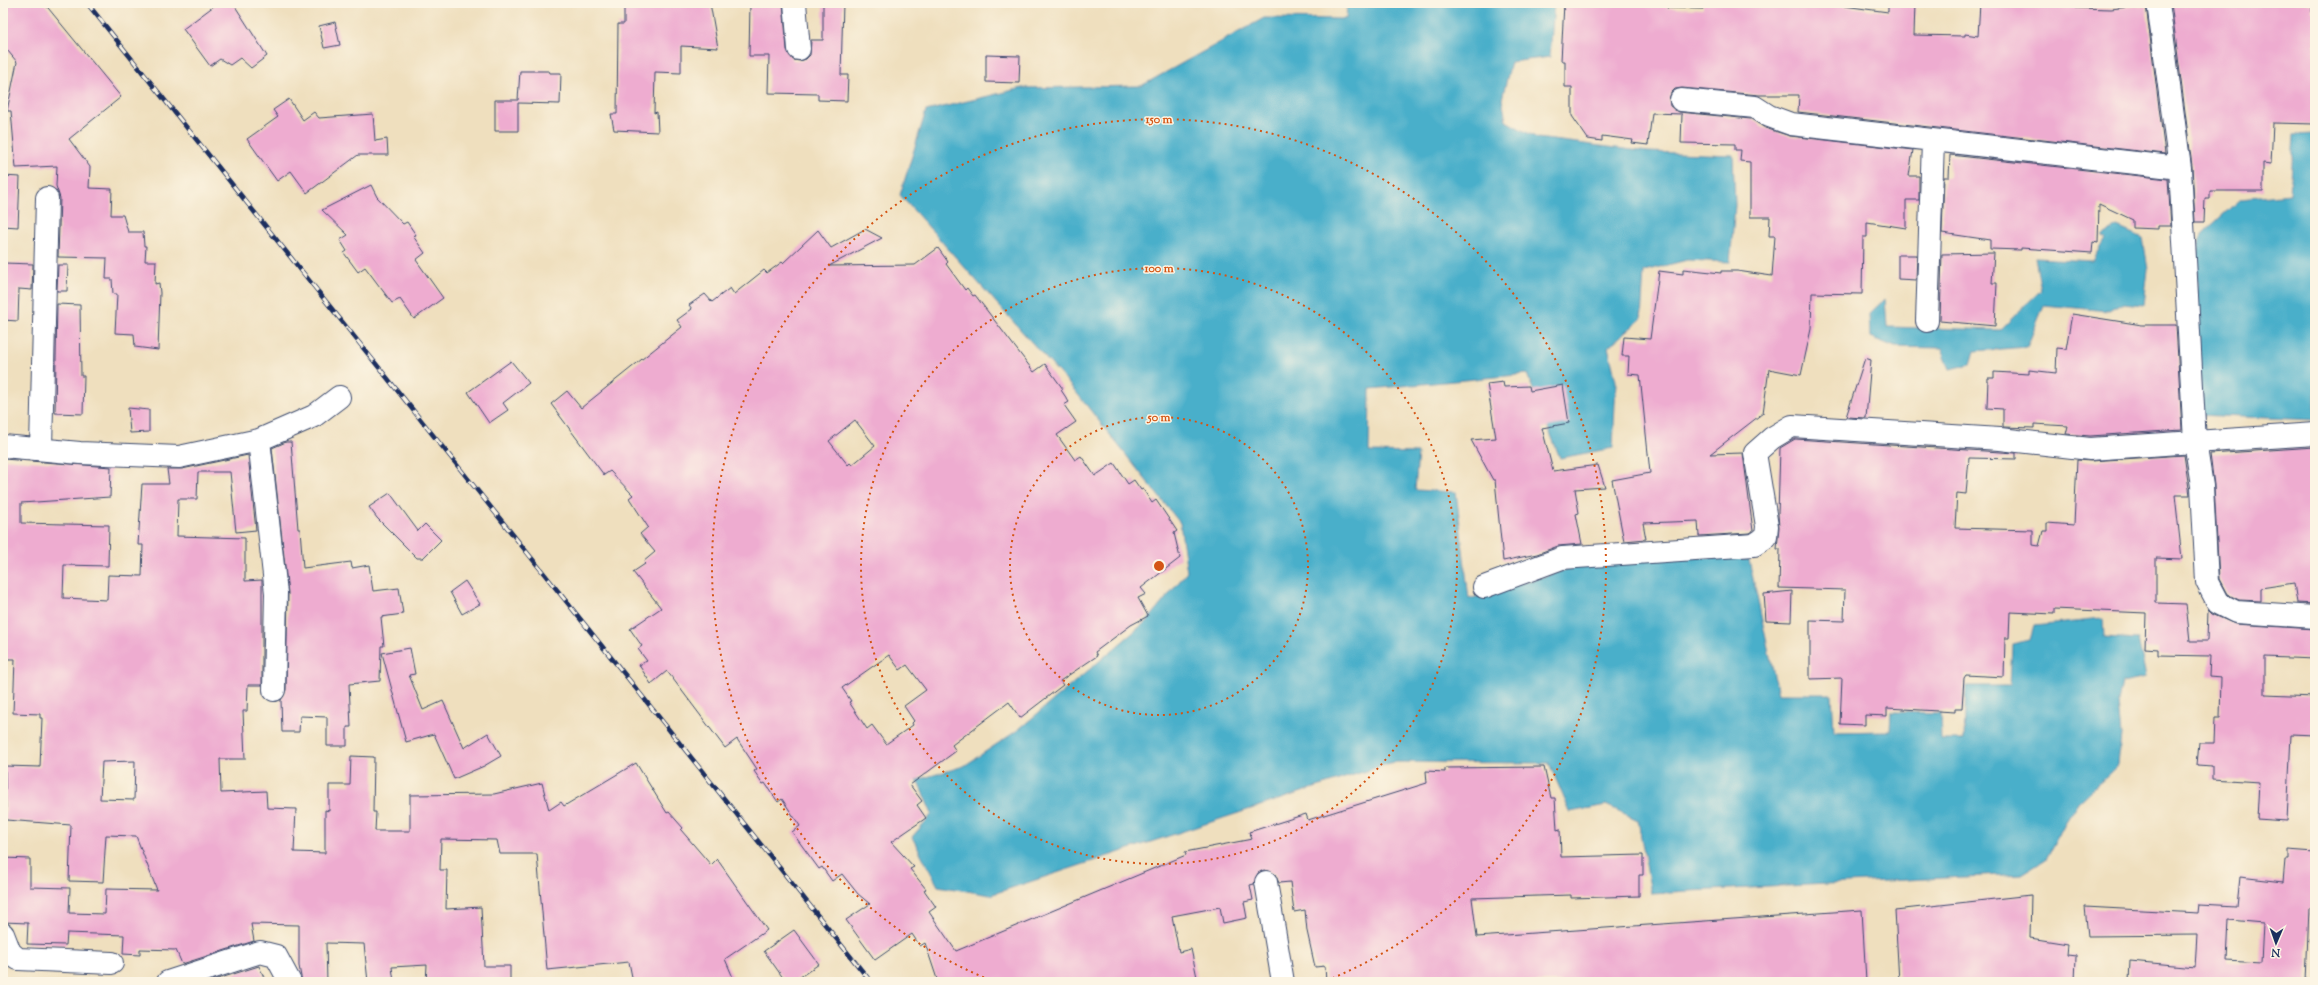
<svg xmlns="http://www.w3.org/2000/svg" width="2318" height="985" font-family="'Sorts Mill Goudy',serif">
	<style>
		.water { fill: #4aafca; stroke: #326f94 }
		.building { fill: #eeacd0; fill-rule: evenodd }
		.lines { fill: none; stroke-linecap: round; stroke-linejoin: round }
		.street-casing { stroke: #3b496c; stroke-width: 24 }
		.street { stroke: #fff; stroke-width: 22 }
		.rail-casing { stroke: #1b2f5e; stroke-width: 4.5 }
		.rail { stroke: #fcf5e5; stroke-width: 3; stroke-dasharray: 9; stroke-linecap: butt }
		.ring { fill: none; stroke: #d45514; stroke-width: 2; stroke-dasharray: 2 4 }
		.centre { fill: #d45514; stroke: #fcf5e5; stroke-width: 2 }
		.ring-label { font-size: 12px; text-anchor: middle; font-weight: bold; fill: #d45514; stroke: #fcf5e5; stroke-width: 3; stroke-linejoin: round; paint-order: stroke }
	</style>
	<rect width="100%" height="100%" fill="#fcf5e5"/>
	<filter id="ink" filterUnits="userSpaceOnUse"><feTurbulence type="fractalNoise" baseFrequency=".025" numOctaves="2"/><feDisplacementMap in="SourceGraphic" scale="8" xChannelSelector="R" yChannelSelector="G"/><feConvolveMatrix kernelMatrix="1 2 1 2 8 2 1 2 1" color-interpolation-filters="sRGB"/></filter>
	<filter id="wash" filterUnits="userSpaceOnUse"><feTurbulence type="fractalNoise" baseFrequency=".012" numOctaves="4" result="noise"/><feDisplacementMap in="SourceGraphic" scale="16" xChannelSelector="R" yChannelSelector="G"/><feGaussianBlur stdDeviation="0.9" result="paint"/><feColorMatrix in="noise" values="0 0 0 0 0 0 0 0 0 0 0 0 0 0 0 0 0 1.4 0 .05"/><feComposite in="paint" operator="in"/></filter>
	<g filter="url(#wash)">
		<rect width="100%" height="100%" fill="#efdfbe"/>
		<path class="water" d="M 1347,3 L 1554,3 L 1550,57 L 1511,62 L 1502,99 L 1506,121 L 1537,138 L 1648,152 L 1733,155 L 1735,205 L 1730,262 L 1687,260 L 1644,271 L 1641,319 L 1608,347 L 1616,381 L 1613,448 L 1560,458 L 1527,374 L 1370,389 L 1369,452 L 1418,453 L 1415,490 L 1456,492 L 1469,599 L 1588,563 L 1689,556 L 1749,560 L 1778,694 L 1832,694 L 1834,732 L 1890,731 L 1891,712 L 1940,713 L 1941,740 L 1964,740 L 1966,686 L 2010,686 L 2012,644 L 2030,640 L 2034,626 L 2103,619 L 2104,637 L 2138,639 L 2146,677 L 2122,682 L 2118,702 L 2121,735 L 2118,765 L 2078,803 L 2065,823 L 2046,859 L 2022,874 L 1651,893 L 1638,820 L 1606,805 L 1570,812 L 1549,763 L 1393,762 L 990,895 L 938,886 L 912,837 L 932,814 L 917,780 L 964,766 L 1018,730 L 1149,619 L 1187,572 L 1180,523 L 1076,392 L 900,195 L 926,111 L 1022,88 L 1141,86 L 1264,18 L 1346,19 Z
			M 2315,134 L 2315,420 L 2197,415 L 2197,256 L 2202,234 L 2240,199 L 2290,194 L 2294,135 Z
			M 2117,227 L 2143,238 L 2148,269 L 2144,305 L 2123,303 L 2109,311 L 2044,305 L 2027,347 L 1974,351 L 1970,364 L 1950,369 L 1942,348 L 1895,347 L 1870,337 L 1869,314 L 1885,299 L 1887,327 L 2000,330 L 2041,290 L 2035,258 L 2093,261 L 2106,239 L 2102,236 Z"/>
		<g id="blocks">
			<path class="building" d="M 3,3 L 44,3 L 121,97 L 69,139 L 90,167 L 89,188 L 112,189 L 111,215 L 123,215 L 128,232 L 143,232 L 144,246 L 146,246 L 145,261 L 156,261 L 155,284 L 159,283 L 160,293 L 158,350 L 135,347 L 134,334 L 115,333 L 117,294 L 113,294 L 112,279 L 106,279 L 107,258 L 58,257 L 60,198 L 56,186 L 57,166 L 16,168 L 11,111 L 7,111 L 17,62 L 3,45 Z
				M 218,3 L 233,3 L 267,56 L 251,68 L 240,58 L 230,65 L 220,59 L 210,66 L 183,29 Z
				M 624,3 L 710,3 L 718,48 L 681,46 L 681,73 L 655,72 L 654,113 L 657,112 L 658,132 L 614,130 L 611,114 L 617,114 L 618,24 L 624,24 Z
				M 750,3 L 783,3 L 787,50 L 793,60 L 800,61 L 806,59 L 810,55 L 811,40 L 823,40 L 823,3 L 843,3 L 841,75 L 848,75 L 847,101 L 818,100 L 818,94 L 768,93 L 769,56 L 749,56 Z
				M 1564,3 L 1667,3 L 1667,8 L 1703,9 L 1703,3 L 1789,3 L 1828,6 L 1828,3 L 1844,3 L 1844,6 L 1888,12 L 1888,3 L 1915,3 L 1914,35 L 1965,36 L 1965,34 L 1978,36 L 1980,3 L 2075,3 L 2076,8 L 2111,9 L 2146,5 L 2165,154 L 1798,112 L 1799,95 L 1759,95 L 1682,88 L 1675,89 L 1671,93 L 1669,99 L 1670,106 L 1679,112 L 1751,119 L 1765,128 L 1790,136 L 1913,150 L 1909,176 L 1919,176 L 1919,200 L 1906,200 L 1906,228 L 1867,222 L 1867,237 L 1863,237 L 1862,294 L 1812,293 L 1811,329 L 1801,375 L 1769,369 L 1763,413 L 1710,454 L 1743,453 L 1753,531 L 1750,533 L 1699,536 L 1698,521 L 1643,523 L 1646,539 L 1624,541 L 1612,480 L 1650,473 L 1640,375 L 1628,374 L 1629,356 L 1622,356 L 1624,337 L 1650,339 L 1659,271 L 1683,274 L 1683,269 L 1721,273 L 1721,271 L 1737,271 L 1772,276 L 1775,236 L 1769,236 L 1770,217 L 1750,217 L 1750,162 L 1740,161 L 1741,150 L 1735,150 L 1735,144 L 1681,143 L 1682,114 L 1652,113 L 1648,145 L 1632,143 L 1633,140 L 1602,136 L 1602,141 L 1588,139 L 1572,116 L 1572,87 L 1565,87 L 1565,61 L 1561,61 Z
				M 2171,3 L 2312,3 L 2312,12 L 2315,12 L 2315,124 L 2273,123 L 2271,164 L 2263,163 L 2263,191 L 2210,191 L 2210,199 L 2205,199 L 2204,222 L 2195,222 L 2192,166 Z
				M 335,22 L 340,45 L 324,48 L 319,26 Z
				M 986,55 L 1020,56 L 1019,83 L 986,82 Z
				M 520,71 L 549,71 L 550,73 L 561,73 L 560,104 L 518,103 L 518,131 L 495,131 L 495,100 L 518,100 Z
				M 289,99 L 303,120 L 314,112 L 319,118 L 373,114 L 375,141 L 387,139 L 388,155 L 358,155 L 307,193 L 291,171 L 277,181 L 247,139 L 278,117 L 273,110 Z
				M 1950,155 L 2168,179 L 2171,226 L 2158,226 L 2158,229 L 2133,228 L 2133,220 L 2099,204 L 2098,243 L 2093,242 L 2092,253 L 2021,248 L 2021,250 L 1990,249 L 1990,240 L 1942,233 L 1944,177 L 1949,177 Z
				M 3,176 L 20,177 L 18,227 L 3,226 Z
				M 371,185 L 377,197 L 403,224 L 407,222 L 416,235 L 413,236 L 425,253 L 416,260 L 443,298 L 414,319 L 400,299 L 392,303 L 365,267 L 358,272 L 344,253 L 347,251 L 340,240 L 348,235 L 322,210 Z
				M 865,229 L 882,238 L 829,266 L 915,265 L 938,248 L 948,262 L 946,264 L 965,290 L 967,288 L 973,296 L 975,295 L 1034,372 L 1045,364 L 1063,389 L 1061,390 L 1069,402 L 1064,405 L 1076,422 L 1057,435 L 1075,460 L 1081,456 L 1095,476 L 1114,463 L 1128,484 L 1134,480 L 1141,490 L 1143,489 L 1152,503 L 1156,500 L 1177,531 L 1174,533 L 1180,558 L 1141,588 L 1146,594 L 1138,598 L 1148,616 L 1131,625 L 1095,652 L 1097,656 L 1060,681 L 1063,685 L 1020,718 L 1009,702 L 952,745 L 956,751 L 910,785 L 922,801 L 917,805 L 926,818 L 891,842 L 914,867 L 910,869 L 926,889 L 924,890 L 936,907 L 929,912 L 956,951 L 1186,855 L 1185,852 L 1252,839 L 1249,832 L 1306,814 L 1308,820 L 1427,783 L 1426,771 L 1445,772 L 1445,768 L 1544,767 L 1551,798 L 1555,798 L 1557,830 L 1560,829 L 1561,857 L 1643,855 L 1643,875 L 1639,875 L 1639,896 L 1571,898 L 1571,895 L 1472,898 L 1477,937 L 1862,910 L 1866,982 L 1326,982 L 1325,966 L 1315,967 L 1307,931 L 1305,910 L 1294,912 L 1290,882 L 1279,883 L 1275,874 L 1264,870 L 1258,873 L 1254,884 L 1250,885 L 1253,900 L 1244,902 L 1247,918 L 1223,923 L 1220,907 L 1172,916 L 1179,952 L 1191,949 L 1198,982 L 938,982 L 925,943 L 920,946 L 912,934 L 875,960 L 846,920 L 870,904 L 858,894 L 842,874 L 832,881 L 822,867 L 819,869 L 792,832 L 800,826 L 782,799 L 778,802 L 765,783 L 763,784 L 754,771 L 757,769 L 737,739 L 725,748 L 667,671 L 651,684 L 639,665 L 647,661 L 638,649 L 642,646 L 630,629 L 661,608 L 633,572 L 645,564 L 643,562 L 655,552 L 640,534 L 648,527 L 629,498 L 633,495 L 610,471 L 604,475 L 551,404 L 567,391 L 581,408 L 682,327 L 677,320 L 692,309 L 689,305 L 705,294 L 712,302 L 730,288 L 734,294 L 764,270 L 767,273 L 782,262 L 783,263 L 818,230 L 831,248 ZM 855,420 L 875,446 L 852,465 L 850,463 L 848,465 L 829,441 ZM 889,655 L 900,670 L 907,665 L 926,690 L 904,706 L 914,721 L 912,723 L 913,725 L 886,744 L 872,725 L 867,729 L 849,702 L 851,701 L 842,688 Z
				M 1994,253 L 1992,283 L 1997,283 L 1995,326 L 1940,321 L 1942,254 Z
				M 1898,255 L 1917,255 L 1916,280 L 1898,279 Z
				M 4,263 L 33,264 L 32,290 L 19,289 L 18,321 L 3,320 Z
				M 58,265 L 68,265 L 67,291 L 57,291 Z
				M 57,304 L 80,305 L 81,376 L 84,376 L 83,414 L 55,413 Z
				M 2072,314 L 2142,325 L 2176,325 L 2182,430 L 2090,436 L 2066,434 L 2068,426 L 2034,424 L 2034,428 L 2003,427 L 2003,409 L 1987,408 L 1988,378 L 1994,378 L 1994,372 L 2029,374 L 2029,370 L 2056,373 L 2057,348 L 2066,349 Z
				M 1865,358 L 1871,360 L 1866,418 L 1846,417 Z
				M 511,361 L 529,383 L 503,403 L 508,410 L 489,423 L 468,392 Z
				M 1503,382 L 1504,387 L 1529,386 L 1530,391 L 1563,385 L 1569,423 L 1542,428 L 1553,471 L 1598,465 L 1605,487 L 1575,489 L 1579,513 L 1576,514 L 1582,544 L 1558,546 L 1537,554 L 1503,561 L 1495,480 L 1493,480 L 1471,440 L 1496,438 L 1487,384 Z
				M 128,408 L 149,410 L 149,432 L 130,433 Z
				M 1795,439 L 2016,453 L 2016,459 L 1969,458 L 1966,494 L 1957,493 L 1955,528 L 2033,530 L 2033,545 L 2039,546 L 2043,531 L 2047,531 L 2047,523 L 2074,525 L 2077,460 L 2091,461 L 2184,455 L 2190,495 L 2175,495 L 2182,559 L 2156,558 L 2156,603 L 2186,604 L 2190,641 L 2207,641 L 2208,610 L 2212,614 L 2235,624 L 2315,629 L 2315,659 L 2265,657 L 2265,695 L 2315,697 L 2315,735 L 2291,734 L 2287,821 L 2257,819 L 2259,782 L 2212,779 L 2212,766 L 2197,765 L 2199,743 L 2214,743 L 2215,718 L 2220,718 L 2221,677 L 2209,676 L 2210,656 L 2158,655 L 2158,649 L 2145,648 L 2146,613 L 2054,609 L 2054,614 L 2010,612 L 2009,638 L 2005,638 L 2004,677 L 1966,675 L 1964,678 L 1962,708 L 1955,708 L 1955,712 L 1887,708 L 1887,716 L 1865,715 L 1865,725 L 1840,724 L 1842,678 L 1810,679 L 1810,620 L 1844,621 L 1845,590 L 1779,588 L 1780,549 L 1777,549 L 1779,527 L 1778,515 L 1780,448 Z
				M 286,442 L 291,442 L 298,529 L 300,529 L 303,568 L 351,562 L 352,568 L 369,565 L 373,591 L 399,588 L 403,614 L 381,617 L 384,646 L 381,646 L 380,681 L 349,684 L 351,727 L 347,727 L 347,746 L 327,746 L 327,717 L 300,716 L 299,732 L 282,732 L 281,700 L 286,690 L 288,593 L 272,448 Z
				M 2315,447 L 2315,604 L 2297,603 L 2294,583 L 2261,588 L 2261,601 L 2239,600 L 2227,594 L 2219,579 L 2214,485 L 2210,454 Z
				M 248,455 L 256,530 L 236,532 L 230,472 L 198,472 L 197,499 L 178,499 L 177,536 L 245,538 L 245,581 L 262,580 L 262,685 L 248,685 L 247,711 L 243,711 L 245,759 L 220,759 L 221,793 L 266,791 L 267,808 L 296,809 L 294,852 L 325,853 L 325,810 L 329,811 L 329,785 L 350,785 L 351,756 L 374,757 L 373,812 L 376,812 L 375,831 L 410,831 L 410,795 L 494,794 L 542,783 L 549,810 L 561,802 L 564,806 L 636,763 L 667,813 L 669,812 L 683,828 L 681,830 L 711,865 L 717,859 L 767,930 L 725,959 L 735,982 L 633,982 L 629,962 L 547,970 L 537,854 L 500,854 L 497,840 L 441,839 L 440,870 L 447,870 L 446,909 L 481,907 L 484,966 L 510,966 L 510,981 L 426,982 L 427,965 L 392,967 L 394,982 L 368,982 L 364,944 L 326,943 L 327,982 L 302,982 L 299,966 L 299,925 L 251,924 L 254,941 L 182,964 L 176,950 L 140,949 L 140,955 L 123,954 L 124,935 L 67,933 L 66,945 L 27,944 L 28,923 L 3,922 L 3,858 L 30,859 L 30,887 L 70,888 L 69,913 L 105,914 L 106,889 L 157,890 L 136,836 L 106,835 L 103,882 L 69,881 L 71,825 L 6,820 L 5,766 L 40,767 L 42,718 L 40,718 L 40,714 L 13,713 L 15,659 L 4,659 L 3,459 L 111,467 L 110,497 L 21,503 L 21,523 L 109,525 L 108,566 L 64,565 L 63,598 L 107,600 L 108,575 L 142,576 L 143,545 L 138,545 L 142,484 L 169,484 L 167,469 L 182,469 ZM 135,761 L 134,800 L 100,799 L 102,762 Z
				M 390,493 L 418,531 L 425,524 L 441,540 L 423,558 L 417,558 L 377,518 L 369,507 Z
				M 465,581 L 480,604 L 462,614 L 450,592 Z
				M 1792,591 L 1791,622 L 1766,621 L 1764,594 Z
				M 410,648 L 415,674 L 409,675 L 423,710 L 443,701 L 464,748 L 488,733 L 501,756 L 484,766 L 454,779 L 434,734 L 406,742 L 382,653 Z
				M 2288,850 L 2315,852 L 2315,908 L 2309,908 L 2306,982 L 2129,982 L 2130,961 L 2195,967 L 2197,935 L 2088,936 L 2085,907 L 2198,913 L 2199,904 L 2237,906 L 2240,877 L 2283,882 L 2285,860 L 2288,860 ZM 2229,920 L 2263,923 L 2261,963 L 2227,961 Z
				M 2031,895 L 2030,938 L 2068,944 L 2067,955 L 2076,956 L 2075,982 L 1899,982 L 1895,910 Z
				M 794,930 L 819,964 L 793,982 L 786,982 L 764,951 Z
				M 259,966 L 266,982 L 208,982 Z"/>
		</g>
	</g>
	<g filter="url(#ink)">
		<use href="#blocks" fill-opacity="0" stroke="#3b496c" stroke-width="1"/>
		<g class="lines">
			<g class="street-casing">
				<path id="street" d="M 795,3 L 799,49
					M 2158,3 L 2180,168 L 2195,442 L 2315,434
					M 1681,100 L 1755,107 L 1769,116 L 1791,124 L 2180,168
					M 1927,321 L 1933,141
					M 259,440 L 276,593 L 274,690
					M 3,446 L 80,453 L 179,457 L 259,440 L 314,416 L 339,397
					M 41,448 L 47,198
					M 1484,587 L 1562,558 L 1754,545 L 1766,537 L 1767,526 L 1755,453 L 1772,438 L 1792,426 L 2000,439 L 2090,449 L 2195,442 L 2202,486 L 2207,582 L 2218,603 L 2236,612 L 2315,617
					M 1266,882 L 1283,982
					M 3,934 L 10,952 L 18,959 L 112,963
					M 168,982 L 260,952 L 276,956 L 290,982"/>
			</g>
			<use href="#street" class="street"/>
			<g class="rail-casing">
				<path id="rail" d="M 87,3 L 871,982"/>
			</g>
			<use href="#rail" class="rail"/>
		</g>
	</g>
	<g class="ring">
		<circle cx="1159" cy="566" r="149"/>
		<circle cx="1159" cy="566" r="298"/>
		<path d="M995 982A447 447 0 1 1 1323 982"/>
	</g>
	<circle cx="1159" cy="566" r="6" class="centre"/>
	<g class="ring-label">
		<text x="1159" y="123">150 m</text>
		<text x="1159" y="272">100 m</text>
		<text x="1159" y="421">50 m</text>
	</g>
	<rect width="2318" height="985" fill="none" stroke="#fcf5e5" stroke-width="16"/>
	<g transform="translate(2276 943) rotate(182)" stroke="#fcf5e5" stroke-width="3" paint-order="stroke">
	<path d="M0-3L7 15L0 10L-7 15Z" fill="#1b2f5e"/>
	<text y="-6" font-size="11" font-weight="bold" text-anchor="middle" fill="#1b2f5e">N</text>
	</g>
</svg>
